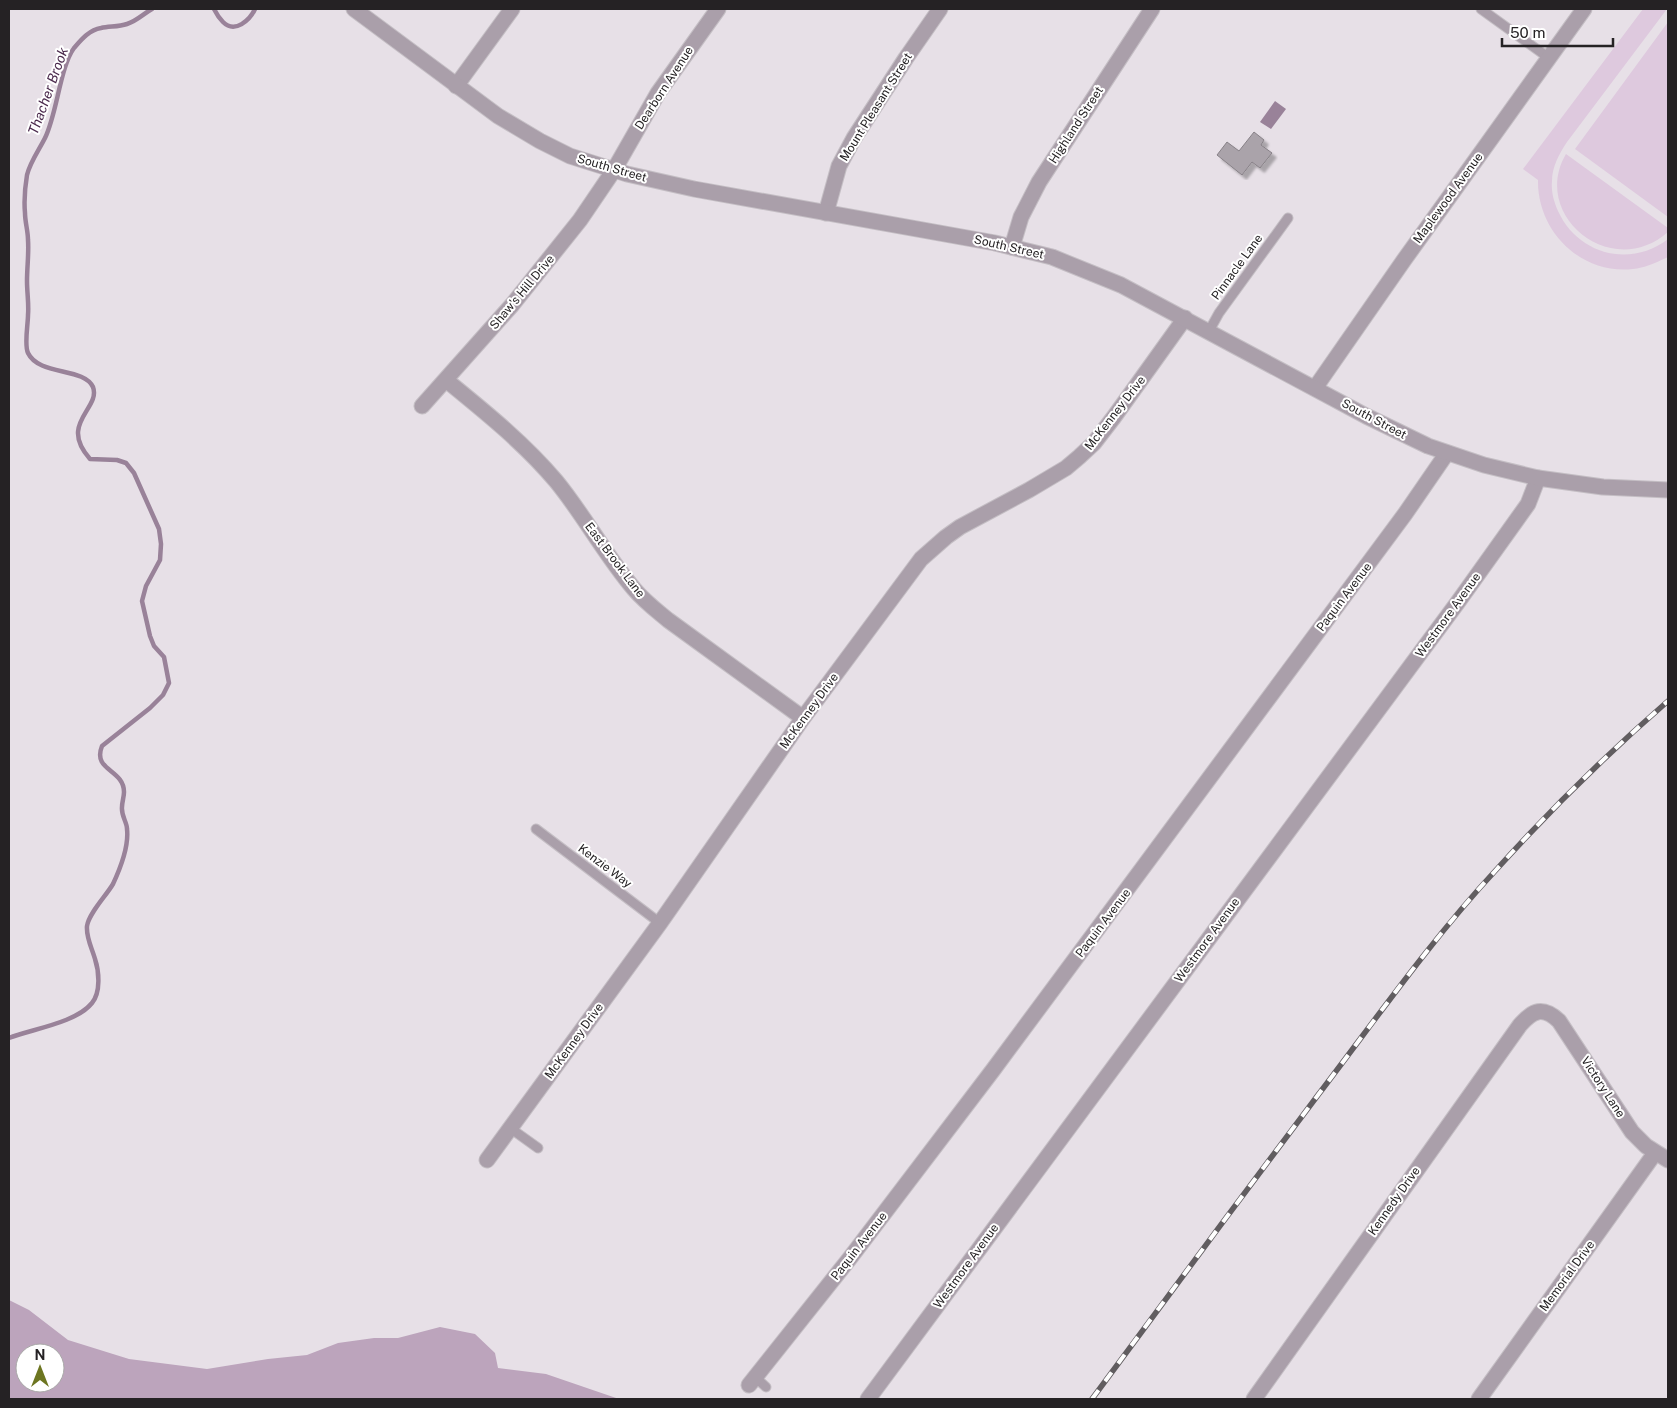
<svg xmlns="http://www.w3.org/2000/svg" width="1677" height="1408" font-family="'Public Sans',sans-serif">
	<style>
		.green { fill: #dec9de }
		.forest { fill: #bca4bc; fill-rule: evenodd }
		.water { fill: #998299 }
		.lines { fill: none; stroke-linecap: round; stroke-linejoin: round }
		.stream { stroke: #998299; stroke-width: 4.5 }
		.building { fill: #aaa3aa; stroke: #878187; filter: url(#shadow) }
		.service-casing { stroke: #c4bec4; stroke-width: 11 }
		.minor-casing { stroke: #c4bec4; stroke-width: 17 }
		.tertiary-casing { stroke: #c4bec4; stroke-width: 17 }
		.service { stroke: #aa9faa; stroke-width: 9 }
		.minor { stroke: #aa9faa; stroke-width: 15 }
		.tertiary { stroke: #aa9faa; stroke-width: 15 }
		.rail-casing { stroke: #615d60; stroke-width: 5.5 }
		.rail { stroke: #fff; stroke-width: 4; stroke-dasharray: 11; stroke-linecap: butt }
		.labels { text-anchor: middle; stroke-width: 4; stroke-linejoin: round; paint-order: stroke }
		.street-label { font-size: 12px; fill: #252224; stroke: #fff }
		.water-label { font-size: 14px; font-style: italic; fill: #4b2a4d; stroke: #fff }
	</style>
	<defs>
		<filter id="shadow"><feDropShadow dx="4.5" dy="4.5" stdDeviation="1" flood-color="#0004"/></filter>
	</defs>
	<rect width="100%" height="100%" fill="#e7e0e7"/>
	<path class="green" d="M 1643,9 L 1667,9 L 1567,142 C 1559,154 1552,167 1552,181 C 1551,192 1554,202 1558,211 C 1578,255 1631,268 1668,239 L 1668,257 L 1666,258 C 1655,263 1644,268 1633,269 C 1581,275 1537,231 1538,180 L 1523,169 Z
		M 1668,22 L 1668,217 L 1575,149 Z
		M 1566,154 L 1668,228 L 1668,232 C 1611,282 1530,215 1566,154 Z"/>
	<path class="forest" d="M 9,1300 L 29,1310 L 68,1340 L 129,1359 L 207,1369 L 268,1359 L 307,1355 L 338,1343 L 374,1338 L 398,1338 L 440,1327 L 475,1334 L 495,1353 L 498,1368 L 546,1374 L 619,1399 L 9,1399 ZM 25,1353 L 55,1353 L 55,1383 L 25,1383 Z"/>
	<path class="water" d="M 1275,101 L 1286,109 L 1271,129 L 1260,122 Z"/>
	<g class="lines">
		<path class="stream" d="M 214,9 C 216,13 219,18 223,22 C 235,34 250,20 255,9
			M 9,1038 C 32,1029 76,1023 92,1003 C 101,992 99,971 95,959 C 92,948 86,938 87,926 C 89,913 106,896 113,884 C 120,869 129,846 127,829 C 127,822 121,816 122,807 C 122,802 124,797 124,792 C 124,769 92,771 102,746 L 150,708 L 163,695 L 169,683 L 164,657 L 154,646 L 150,636 L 142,601 L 146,586 L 160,560 L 161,544 L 159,529 L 134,473 L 126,463 L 117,460 L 90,459 C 58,423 101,409 93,387 C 84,367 39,376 28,353 C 24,345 28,325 28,315 C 29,304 27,293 27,281 C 27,267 29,253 28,240 C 28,231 25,222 25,213 C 24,202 25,187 27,175 C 30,162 39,150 45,138 C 57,114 60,67 74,48 C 81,40 89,30 101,28 C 109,26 118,27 127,24 C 137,21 143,14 152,9"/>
	</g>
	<path class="building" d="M 1254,132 L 1264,140 L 1261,145 L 1272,153 L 1260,168 L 1252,162 L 1242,175 L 1217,155 L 1227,142 L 1239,151 Z"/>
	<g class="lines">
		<g class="service-casing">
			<path id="service" d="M 1481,9 L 1549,58
				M 1209,331 L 1219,313 L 1288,218
				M 536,829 L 660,923
				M 510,1128 L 538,1148
				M 756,1378 L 766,1387"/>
		</g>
		<g class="minor-casing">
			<path id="minor" d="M 456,86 L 512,9
				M 826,213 L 839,166 L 854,138 L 906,58 L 940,9
				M 1012,247 L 1021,217 L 1039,182 L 1152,9
				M 446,380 C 484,411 524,443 556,481 C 584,515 605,555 634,589 C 644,601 656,610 668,620 L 803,718
				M 1315,388 L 1404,260 L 1584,9
				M 422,406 L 512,305 L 580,220 L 614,170 L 658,93 L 718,9
				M 487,1160 L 660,923 L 803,718 L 921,559 L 946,537 L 960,527 L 1029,490 L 1066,468 L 1079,457 L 1094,443 L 1114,417 L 1185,318
				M 749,1385 L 850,1258 L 993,1070 L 1405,514 L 1447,453
				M 868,1399 L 1458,602 L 1528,504 L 1538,478
				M 1254,1399 L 1520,1025 C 1533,1010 1543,1006 1559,1021 L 1632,1132 L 1646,1146 L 1668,1160
				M 1479,1399 L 1655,1153"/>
		</g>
		<g class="tertiary-casing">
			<path id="tertiary" d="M 354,9 L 498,116 L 540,141 L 570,156 L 627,174 L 694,189 L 995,243 L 1052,257 L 1121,285 L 1366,416 L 1428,446 L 1484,465 L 1538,478 L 1603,487 L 1668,490"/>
		</g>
		<use href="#service" class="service"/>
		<use href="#minor" class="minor"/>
		<use href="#tertiary" class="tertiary"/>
		<g class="rail-casing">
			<path id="rail" d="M 1092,1399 C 1167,1297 1242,1196 1318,1095 C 1376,1019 1431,940 1496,870 C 1550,810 1607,754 1668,701"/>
		</g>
		<use href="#rail" class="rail"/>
	</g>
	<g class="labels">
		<g class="street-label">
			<text transform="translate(664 88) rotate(-57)" y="4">Dearborn Avenue</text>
			<text transform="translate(876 107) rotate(-58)" y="4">Mount Pleasant Street</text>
			<text transform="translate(1076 125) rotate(-57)" y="4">Highland Street</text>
			<text transform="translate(612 168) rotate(16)" y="4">South Street</text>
			<text transform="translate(1448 198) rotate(-54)" y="4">Maplewood Avenue</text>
			<text transform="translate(1009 247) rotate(13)" y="4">South Street</text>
			<text transform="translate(1237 267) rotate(-54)" y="4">Pinnacle Lane</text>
			<text transform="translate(522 292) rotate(-50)" y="4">Shaw's Hill Drive</text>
			<text transform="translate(1115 413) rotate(-52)" y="4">McKenney Drive</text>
			<text transform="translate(1374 419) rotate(28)" y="4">South Street</text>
			<text transform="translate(615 560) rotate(53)" y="4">East Brook Lane</text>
			<text transform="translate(1344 597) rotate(-53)" y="4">Paquin Avenue</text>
			<text transform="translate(1448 615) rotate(-54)" y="4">Westmore Avenue</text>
			<text transform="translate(809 711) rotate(-54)" y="4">McKenney Drive</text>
			<text transform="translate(605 866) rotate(37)" y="4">Kenzie Way</text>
			<text transform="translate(1103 923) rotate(-53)" y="4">Paquin Avenue</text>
			<text transform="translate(1207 940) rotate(-54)" y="4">Westmore Avenue</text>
			<text transform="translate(574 1041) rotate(-54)" y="4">McKenney Drive</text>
			<text transform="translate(1603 1087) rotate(57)" y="4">Victory Lane</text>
			<text transform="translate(1394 1201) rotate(-55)" y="4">Kennedy Drive</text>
			<text transform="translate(859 1246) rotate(-52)" y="4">Paquin Avenue</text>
			<text transform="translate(966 1266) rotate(-54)" y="4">Westmore Avenue</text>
			<text transform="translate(1567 1276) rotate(-54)" y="4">Memorial Drive</text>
		</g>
		<g class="water-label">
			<text transform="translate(48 91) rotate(-70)" y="5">Thacher Brook</text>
		</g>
	</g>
	<rect width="1677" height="1408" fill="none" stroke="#252224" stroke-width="20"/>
	<g transform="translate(40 1368)"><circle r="24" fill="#ffffff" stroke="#a8a7a7"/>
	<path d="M0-4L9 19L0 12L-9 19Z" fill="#6d7621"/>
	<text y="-8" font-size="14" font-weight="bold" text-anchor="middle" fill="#252224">N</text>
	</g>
	<path d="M1502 38v8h111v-8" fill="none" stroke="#252224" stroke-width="2.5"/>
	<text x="1510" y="38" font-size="15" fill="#252224" stroke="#ffffff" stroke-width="4" paint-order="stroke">50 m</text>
</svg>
